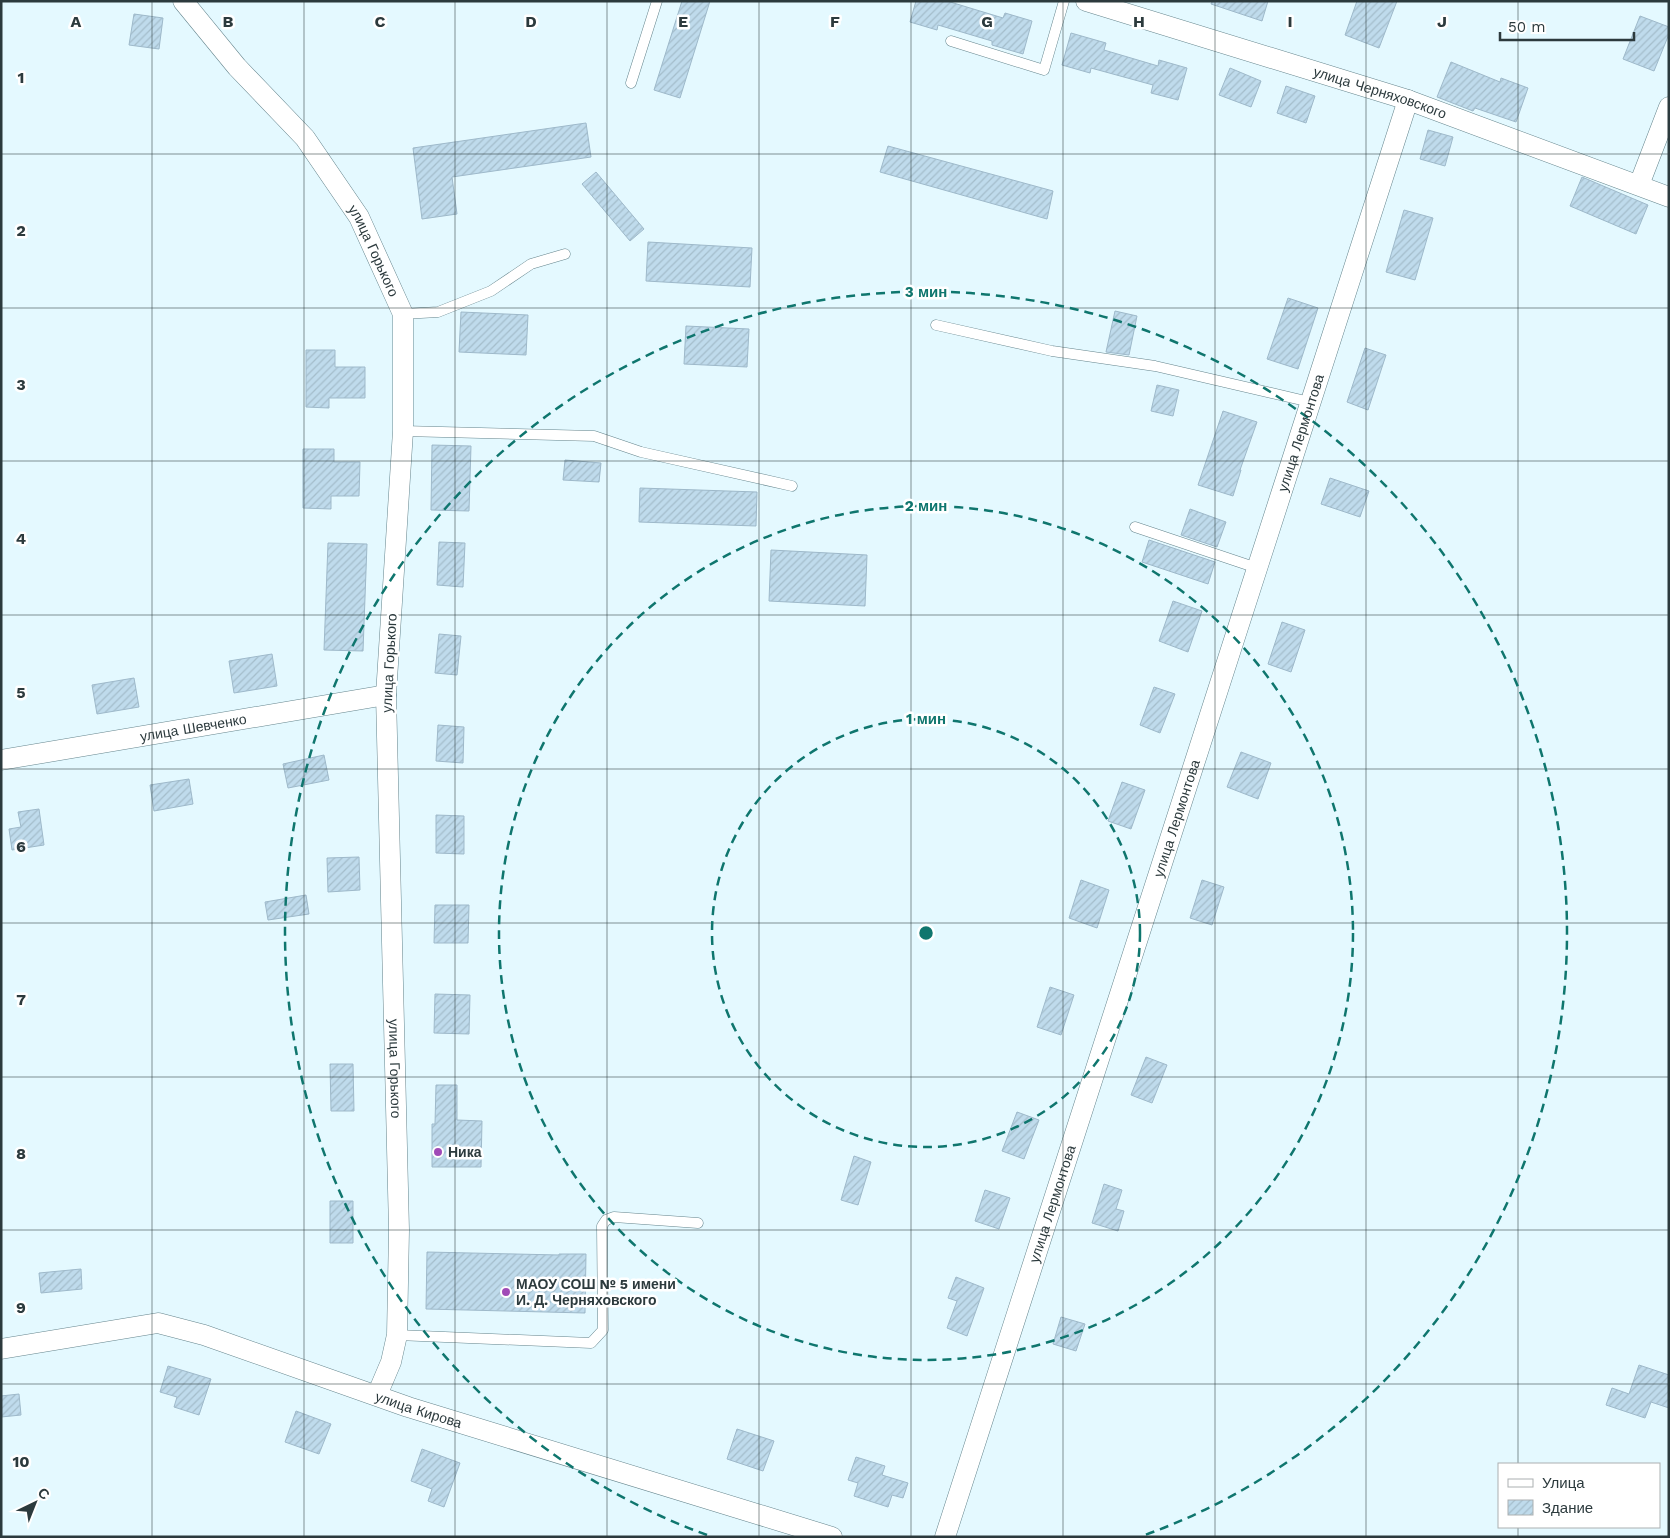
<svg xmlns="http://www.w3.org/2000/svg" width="1670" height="1538" font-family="'Work Sans',sans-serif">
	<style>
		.building { fill: url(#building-hatch); stroke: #9eb9ca }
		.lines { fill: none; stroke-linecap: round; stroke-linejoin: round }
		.service-casing { stroke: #65858d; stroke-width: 11 }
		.minor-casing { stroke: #65858d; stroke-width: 21 }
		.service { stroke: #fff; stroke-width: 10 }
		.minor { stroke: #fff; stroke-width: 20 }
		.grid { fill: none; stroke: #2c3a3d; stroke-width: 1; stroke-opacity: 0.55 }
		.ring { fill: none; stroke: #0f766e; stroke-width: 2.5; stroke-dasharray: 9 6 }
		.poi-dot { fill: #a04ab7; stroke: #fff; stroke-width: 2 }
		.labels { text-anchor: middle; stroke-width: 5; stroke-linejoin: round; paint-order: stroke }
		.street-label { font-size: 14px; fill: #2c3a3d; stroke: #fff }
		.poi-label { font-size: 14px; font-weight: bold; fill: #2c3a3d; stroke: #fff; text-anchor: start }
		.grid-label { font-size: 16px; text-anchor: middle; font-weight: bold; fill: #2c3a3d; stroke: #fff; stroke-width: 5; stroke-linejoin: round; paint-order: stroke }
		.centre { fill: #0f766e; stroke: #fff; stroke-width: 2.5 }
		.ring-label { font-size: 15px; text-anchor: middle; font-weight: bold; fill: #0f766e; stroke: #fff; stroke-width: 5; stroke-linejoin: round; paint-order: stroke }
	</style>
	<defs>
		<pattern id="building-hatch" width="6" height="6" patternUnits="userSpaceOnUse" patternTransform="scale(1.25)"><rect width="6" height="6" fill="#bfdbec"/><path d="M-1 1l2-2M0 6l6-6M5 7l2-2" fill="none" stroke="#a4bdcb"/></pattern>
	</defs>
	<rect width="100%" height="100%" fill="#e4f9ff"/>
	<path class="building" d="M 682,1 L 710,1 L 680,98 L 654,90 Z
		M 916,1 L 947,1 L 1003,18 L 1005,13 L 1032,21 L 1023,54 L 992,45 L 992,41 L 938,25 L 937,30 L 910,22 Z
		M 1212,1 L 1268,1 L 1262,21 L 1211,4 Z
		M 1357,1 L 1397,1 L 1379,48 L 1345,35 Z
		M 134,14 L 163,18 L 159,49 L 129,45 Z
		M 1640,16 L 1669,27 L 1669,34 L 1654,71 L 1623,59 Z
		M 1071,33 L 1106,43 L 1104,50 L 1158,66 L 1159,60 L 1187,68 L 1178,100 L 1151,93 L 1153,85 L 1091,68 L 1090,73 L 1062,65 Z
		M 1451,62 L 1500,82 L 1501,78 L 1528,88 L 1516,122 L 1475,108 L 1473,111 L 1437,97 Z
		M 1230,68 L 1261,81 L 1251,107 L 1219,95 Z
		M 1286,86 L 1315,96 L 1306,123 L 1277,113 Z
		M 586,123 L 591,157 L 452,177 L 457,214 L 422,219 L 413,148 Z
		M 1428,130 L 1453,137 L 1445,166 L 1420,159 Z
		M 888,146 L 1053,191 L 1047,219 L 880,172 Z
		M 596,172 L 644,229 L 630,241 L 582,184 Z
		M 1582,177 L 1648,205 L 1636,234 L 1570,206 Z
		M 1404,210 L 1433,218 L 1415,280 L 1386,272 Z
		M 648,242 L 752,248 L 750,287 L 646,281 Z
		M 1288,298 L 1318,308 L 1298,369 L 1267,359 Z
		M 1115,311 L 1137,316 L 1129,355 L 1106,352 Z
		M 461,312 L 528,315 L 526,355 L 459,352 Z
		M 686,326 L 749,329 L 747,367 L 684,364 Z
		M 1365,348 L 1386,355 L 1368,410 L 1347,402 Z
		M 306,350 L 335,350 L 335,367 L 365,367 L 365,398 L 329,398 L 329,408 L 306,407 Z
		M 1157,385 L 1179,390 L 1173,416 L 1151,411 Z
		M 1223,411 L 1257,422 L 1240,470 L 1241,470 L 1233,496 L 1198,485 Z
		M 432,445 L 471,446 L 469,511 L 431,510 Z
		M 303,449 L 334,449 L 334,462 L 360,462 L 359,496 L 331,496 L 331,509 L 303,508 Z
		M 565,460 L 601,463 L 599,482 L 563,480 Z
		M 1330,478 L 1369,491 L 1360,517 L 1321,504 Z
		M 640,488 L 757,492 L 756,526 L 639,522 Z
		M 1190,509 L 1226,522 L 1217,547 L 1181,535 Z
		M 1149,540 L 1215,562 L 1208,584 L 1142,562 Z
		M 439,542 L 465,543 L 463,587 L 437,585 Z
		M 328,543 L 367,544 L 363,651 L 324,650 Z
		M 771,550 L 867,555 L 865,606 L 769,601 Z
		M 1173,601 L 1202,611 L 1188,652 L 1159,641 Z
		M 1282,622 L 1305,630 L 1291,672 L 1268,664 Z
		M 439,634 L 461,636 L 457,675 L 435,673 Z
		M 272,654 L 277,686 L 234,693 L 229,661 Z
		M 134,678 L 139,707 L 97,714 L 92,685 Z
		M 1154,687 L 1175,694 L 1160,733 L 1140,725 Z
		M 438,725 L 464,727 L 463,763 L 436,761 Z
		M 1241,752 L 1271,763 L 1258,799 L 1227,787 Z
		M 324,755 L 329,780 L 288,788 L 283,764 Z
		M 189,779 L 193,804 L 154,811 L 150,785 Z
		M 1122,782 L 1145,790 L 1131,829 L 1108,821 Z
		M 39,809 L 44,845 L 12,850 L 9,829 L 21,827 L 18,812 Z
		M 436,815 L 464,816 L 464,854 L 436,853 Z
		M 359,857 L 360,890 L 328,892 L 327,858 Z
		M 1081,880 L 1109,890 L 1097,928 L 1069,918 Z
		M 1202,880 L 1224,887 L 1212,925 L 1190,918 Z
		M 306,895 L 309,914 L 268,920 L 265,902 Z
		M 435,905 L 469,905 L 468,943 L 434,943 Z
		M 1050,987 L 1074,995 L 1061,1035 L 1037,1027 Z
		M 435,994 L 470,995 L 469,1034 L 434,1033 Z
		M 1146,1057 L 1167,1065 L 1152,1103 L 1131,1095 Z
		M 330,1064 L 353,1064 L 354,1111 L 331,1111 Z
		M 436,1085 L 457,1085 L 457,1120 L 482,1121 L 481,1167 L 432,1167 L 432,1124 L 435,1124 Z
		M 1017,1112 L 1039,1120 L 1024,1159 L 1002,1151 Z
		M 854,1156 L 871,1162 L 858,1205 L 841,1200 Z
		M 1104,1184 L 1122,1190 L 1116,1209 L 1124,1211 L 1118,1231 L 1092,1223 Z
		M 985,1190 L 1010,1198 L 999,1229 L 975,1221 Z
		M 330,1201 L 353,1201 L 353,1243 L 330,1243 Z
		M 427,1252 L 559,1255 L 559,1254 L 586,1254 L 585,1313 L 426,1309 Z
		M 81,1269 L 82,1289 L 41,1293 L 39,1273 Z
		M 956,1277 L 984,1288 L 967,1336 L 947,1328 L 957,1301 L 948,1298 Z
		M 1061,1317 L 1085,1324 L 1076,1351 L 1053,1344 Z
		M 1639,1365 L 1669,1375 L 1669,1408 L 1651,1402 L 1645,1418 L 1606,1405 L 1612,1388 L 1629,1394 Z
		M 168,1366 L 211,1379 L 199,1415 L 174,1407 L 177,1397 L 160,1392 Z
		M 19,1394 L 21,1415 L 1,1417 L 1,1396 Z
		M 296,1411 L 331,1424 L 319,1454 L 285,1442 Z
		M 737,1429 L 774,1441 L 763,1471 L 727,1459 Z
		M 422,1449 L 460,1463 L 444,1507 L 428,1501 L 432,1489 L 411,1481 Z
		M 856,1457 L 885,1466 L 882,1475 L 908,1483 L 903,1498 L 892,1495 L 888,1507 L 854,1496 L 858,1483 L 848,1480 Z"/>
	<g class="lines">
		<g class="service-casing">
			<path id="service" d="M 951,41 L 1044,70 L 1064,1
				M 631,83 L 657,1
				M 403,314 L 438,312 L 491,291 L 531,264 L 565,254
				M 936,325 L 1052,351 L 1155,366 L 1310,402
				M 403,431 L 594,436 L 641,452 L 792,486
				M 1135,527 L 1257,568
				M 397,1335 L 591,1343 L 603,1330 L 602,1226 L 606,1220 L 614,1217 L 698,1223"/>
		</g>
		<g class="minor-casing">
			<g id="minor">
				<path id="s1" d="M 183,1 L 237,67 L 305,138 L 359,217 L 403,314 L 403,431 L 386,695 L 399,1230 L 397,1335 L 391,1362 L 377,1395"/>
				<path id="s2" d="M 1086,1 L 1408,100 L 1669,197"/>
				<path d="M 1639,185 L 1669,107"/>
				<path id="s3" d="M 1,760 L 386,695"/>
				<path id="s4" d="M 1,1349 L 158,1323 L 204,1335 L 408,1407 L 832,1537"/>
				<path id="s5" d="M 945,1537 L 1408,100"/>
			</g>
		</g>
		<use href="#service" class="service"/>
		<use href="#minor" class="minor"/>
	</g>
	<path class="grid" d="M 152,1 L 152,1537M 304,1 L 304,1537M 455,1 L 455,1537M 607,1 L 607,1537M 759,1 L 759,1537M 911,1 L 911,1537M 1063,1 L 1063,1537M 1215,1 L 1215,1537M 1366,1 L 1366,1537M 1518,1 L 1518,1464M 1,154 L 1669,154M 1,308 L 1669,308M 1,461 L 1669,461M 1,615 L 1669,615M 1,769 L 1669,769M 1,923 L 1669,923M 1,1077 L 1669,1077M 1,1230 L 1669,1230M 1,1384 L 1669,1384M 1518,1527 L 1518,1537"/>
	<g class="ring">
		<circle cx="926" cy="933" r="214"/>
		<circle cx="926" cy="933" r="427"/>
		<path d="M707 1535A641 641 0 1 1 1145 1535"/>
	</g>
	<g class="poi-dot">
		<circle cx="438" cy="1152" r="5"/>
		<circle cx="506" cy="1292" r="5"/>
	</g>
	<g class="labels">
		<g class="street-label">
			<text dy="5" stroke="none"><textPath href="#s2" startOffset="308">улица Черняховского</textPath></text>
			<text dy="5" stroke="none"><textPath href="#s1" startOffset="316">улица Горького</textPath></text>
			<text dy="5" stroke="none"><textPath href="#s5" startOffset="1160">улица Лермонтова</textPath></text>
			<text transform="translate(389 663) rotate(-87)" y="5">улица Горького</text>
			<text dy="5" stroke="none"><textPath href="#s3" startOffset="195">улица Шевченко</textPath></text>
			<text dy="5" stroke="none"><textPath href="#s5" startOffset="755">улица Лермонтова</textPath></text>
			<text dy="5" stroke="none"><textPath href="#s1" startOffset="1141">улица Горького</textPath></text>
			<text dy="5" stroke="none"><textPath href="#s5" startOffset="350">улица Лермонтова</textPath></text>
			<text dy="5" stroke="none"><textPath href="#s4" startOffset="434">улица Кирова</textPath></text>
		</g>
		<g class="poi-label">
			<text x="448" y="1157">Ника</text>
			<text x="516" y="1289">МАОУ СОШ № 5 имени<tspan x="516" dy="16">И. Д. Черняховского</tspan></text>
		</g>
	</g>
	<g class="grid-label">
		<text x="76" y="27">A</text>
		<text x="228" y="27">B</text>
		<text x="380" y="27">C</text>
		<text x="531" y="27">D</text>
		<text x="683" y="27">E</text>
		<text x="835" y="27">F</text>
		<text x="987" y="27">G</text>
		<text x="1139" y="27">H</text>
		<text x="1290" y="27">I</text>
		<text x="1442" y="27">J</text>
		<text x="21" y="83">1</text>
		<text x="21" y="236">2</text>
		<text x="21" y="390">3</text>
		<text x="21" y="544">4</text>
		<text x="21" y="698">5</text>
		<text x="21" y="852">6</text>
		<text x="21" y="1005">7</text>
		<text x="21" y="1159">8</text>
		<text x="21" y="1313">9</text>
		<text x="21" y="1467">10</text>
	</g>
	<circle cx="926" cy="933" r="8" class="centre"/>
	<g class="ring-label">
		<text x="926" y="297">3 мин</text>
		<text x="926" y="511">2 мин</text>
		<text x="926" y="724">1 мин</text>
	</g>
	<rect width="1670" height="1538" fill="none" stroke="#2c3a3d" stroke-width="5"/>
	<rect x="1498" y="1463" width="162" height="65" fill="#ffffff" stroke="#abb0b1"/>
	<rect x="1508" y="1479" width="25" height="8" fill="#ffffff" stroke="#abb0b1"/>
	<text x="1542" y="1488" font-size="15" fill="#2c3a3d">Улица</text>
	<rect x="1508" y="1500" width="25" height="15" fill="url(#building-hatch)" stroke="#abb0b1"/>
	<text x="1542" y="1513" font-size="15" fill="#2c3a3d">Здание</text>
	<g transform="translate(35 1503) rotate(43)" stroke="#ffffff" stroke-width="4" paint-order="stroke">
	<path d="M0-4L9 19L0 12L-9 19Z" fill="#2c3a3d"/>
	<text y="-8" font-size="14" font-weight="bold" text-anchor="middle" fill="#2c3a3d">С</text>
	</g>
	<path d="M1500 32v8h134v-8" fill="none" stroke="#2c3a3d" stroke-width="2.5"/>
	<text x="1508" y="32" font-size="15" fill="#2c3a3d" stroke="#ffffff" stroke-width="4" paint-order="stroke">50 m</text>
</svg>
